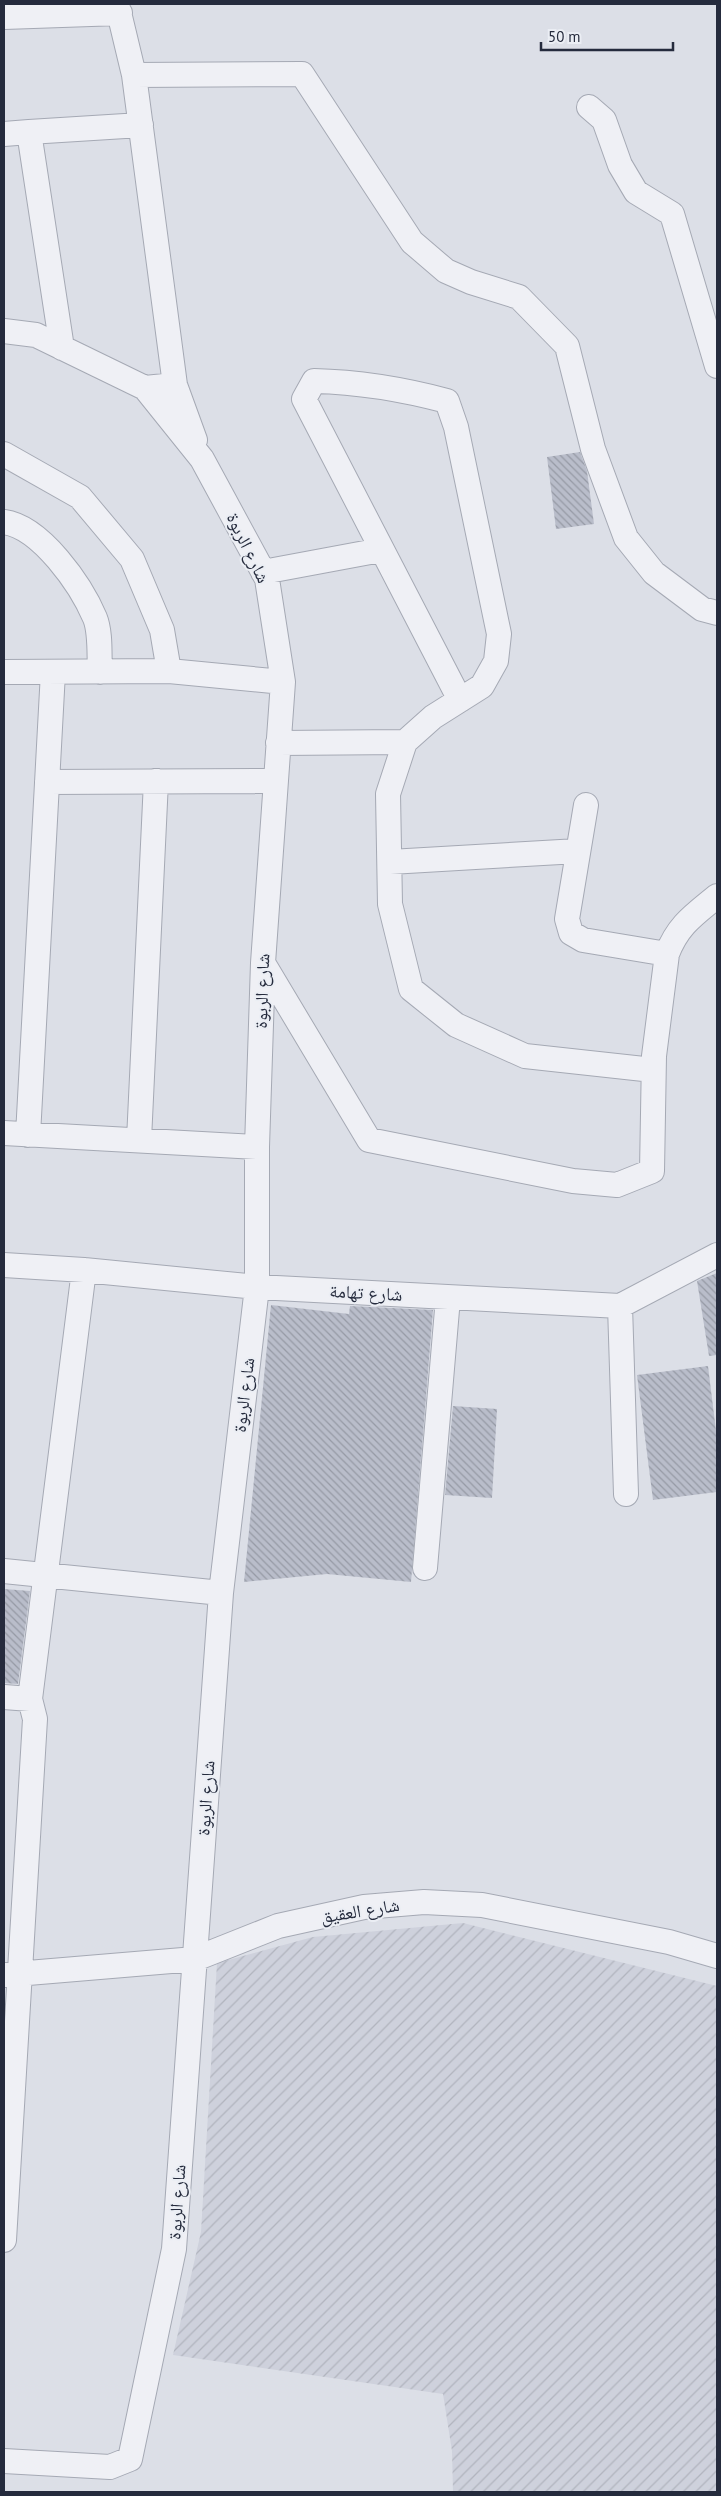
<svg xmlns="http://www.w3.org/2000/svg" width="721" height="2496" font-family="'PT Sans','Noto Naskh Arabic',sans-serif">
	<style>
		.industrial { fill: url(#industrial-furrows) }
		.building { fill: url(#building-back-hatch) }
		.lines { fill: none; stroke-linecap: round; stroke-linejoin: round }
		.minor-casing { stroke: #a5a9b4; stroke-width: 26 }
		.minor { stroke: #eff0f5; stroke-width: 24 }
		.labels { text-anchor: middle; stroke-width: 4; stroke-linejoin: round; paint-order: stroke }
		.street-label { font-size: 18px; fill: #252b3d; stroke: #ebeef4 }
	</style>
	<defs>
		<pattern id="industrial-furrows" width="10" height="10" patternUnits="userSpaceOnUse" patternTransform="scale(1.25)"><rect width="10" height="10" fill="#ced1dc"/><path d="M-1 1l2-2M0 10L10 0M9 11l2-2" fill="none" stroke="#b1b4be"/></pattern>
		<pattern id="building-back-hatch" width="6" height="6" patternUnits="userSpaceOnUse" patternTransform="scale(1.25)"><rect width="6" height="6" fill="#b9bdca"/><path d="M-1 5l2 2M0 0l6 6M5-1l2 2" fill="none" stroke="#969aa5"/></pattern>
	</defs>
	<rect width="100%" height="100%" fill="#dcdfe7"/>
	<path class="industrial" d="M 463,1923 L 717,1986 L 717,2492 L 453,2492 L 452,2451 L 443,2394 L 173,2355 L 201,2232 L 217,1963 L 313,1937 Z"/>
	<path class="building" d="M 580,452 L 587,471 L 594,524 L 556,529 L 547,457 Z
		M 717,1273 L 717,1355 L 709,1356 L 697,1281 Z
		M 271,1305 L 349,1314 L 350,1306 L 433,1310 L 411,1582 L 327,1574 L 244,1582 Z
		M 708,1366 L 717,1439 L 717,1492 L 653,1500 L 637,1375 Z
		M 453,1406 L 497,1409 L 492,1498 L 445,1495 Z
		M 4,1589 L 30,1591 L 18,1684 L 4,1683 Z"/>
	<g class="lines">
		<g class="minor-casing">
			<path id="minor" d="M 117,4 L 134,75
				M 4,17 L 120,13
				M 589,107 L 604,120 L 620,165 L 636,192 L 672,214 L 717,366
				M 29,132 L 141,125
				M 4,134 L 29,132 L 62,348
				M 4,331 L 36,335 L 145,388 L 202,459 L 267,579 L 283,682 L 263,963 L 257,1147 L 257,1287 L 221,1593 L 174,2249 L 130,2459 L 110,2467 L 4,2461
				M 175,385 L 195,440
				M 145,388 L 175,385 L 134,75 L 302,74 L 412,242 L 446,271 L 471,282 L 519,297 L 567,346 L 593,449 L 626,538 L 654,573 L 702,609 L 717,613
				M 4,454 L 80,497 L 132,559 L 162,630 L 169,671
				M 4,522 C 41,527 81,585 95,618 C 101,633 99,656 100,672
				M 263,572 L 381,550
				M 4,672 L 169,671 L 283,682
				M 405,742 L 433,717 L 482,686 L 496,661 L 499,634 L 456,427 L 447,401 C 402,389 360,382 314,381 L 304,399 L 460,700
				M 278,743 L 405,742 L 388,794 L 390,904 L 411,989 L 456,1025 L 525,1056 L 653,1070
				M 47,782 L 276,781
				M 586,805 L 567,919 L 571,933 L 583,940 L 667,954
				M 390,862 L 578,851
				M 263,963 L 369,1140 L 573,1181 L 617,1185 L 652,1171 L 654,1056 L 667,954 C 678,925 694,915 717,896
				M 4,1133 L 257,1147
				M 28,1135 L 53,672
				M 139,1140 L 156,781
				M 4,1265 L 84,1270 L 257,1287 L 620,1306 L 717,1255
				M 620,1306 L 626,1494
				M 425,1568 L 448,1298
				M 4,1571 L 221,1593
				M 4,1697 L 30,1699
				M 4,1975 L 195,1959 L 278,1926 L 364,1907 L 424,1902 L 482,1905 L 669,1942 L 717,1956
				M 4,2240 L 35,1719 L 30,1699 L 84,1270"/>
		</g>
		<use href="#minor" class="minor"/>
	</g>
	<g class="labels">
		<g class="street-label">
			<text transform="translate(248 548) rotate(64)" y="6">شارع الربوة</text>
			<text transform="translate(262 991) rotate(-88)" y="6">شارع الربوة</text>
			<text transform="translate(366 1293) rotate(3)" y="6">شارع تهامة</text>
			<text transform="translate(244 1395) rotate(-83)" y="6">شارع الربوة</text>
			<text transform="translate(206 1798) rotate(-86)" y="6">شارع الربوة</text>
			<text transform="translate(360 1911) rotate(-9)" y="6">شارع العقيق</text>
			<text transform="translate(177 2202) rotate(-86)" y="6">شارع الربوة</text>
		</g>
	</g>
	<rect width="721" height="2496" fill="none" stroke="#252b3d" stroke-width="10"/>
	<path d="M541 42v8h132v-8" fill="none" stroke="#252b3d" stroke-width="2.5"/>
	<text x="548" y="42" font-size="15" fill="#252b3d" stroke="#ebeef4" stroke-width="4" paint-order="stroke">50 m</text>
</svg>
